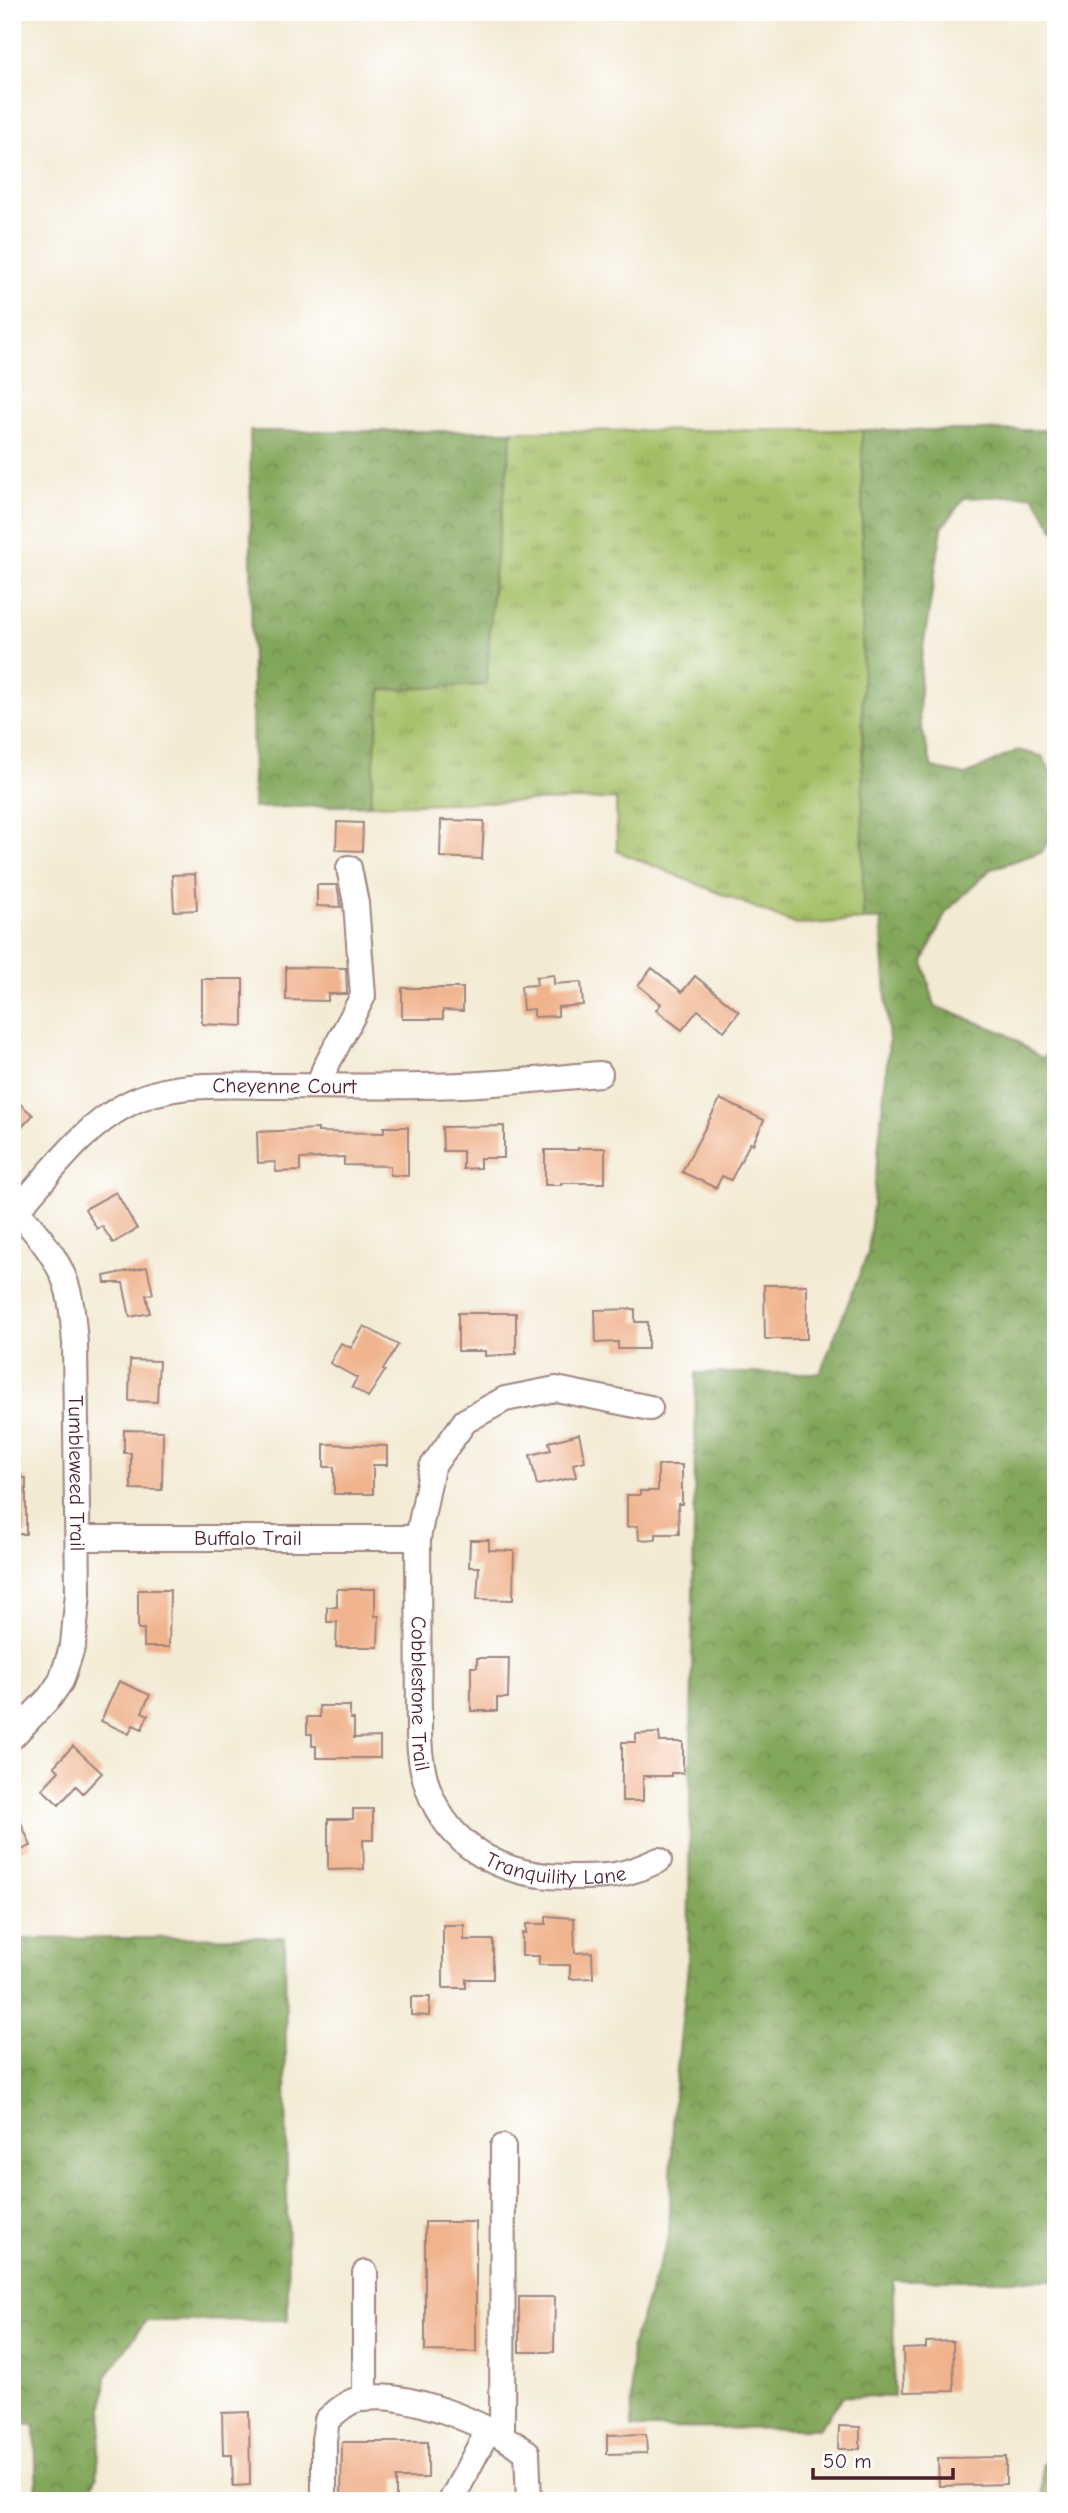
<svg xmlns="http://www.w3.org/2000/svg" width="1068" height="2513" font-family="'Comic Neue',sans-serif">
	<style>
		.grass { fill: url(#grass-tufts); stroke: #766f48; stroke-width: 2 }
		.forest { fill: url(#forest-crowns); stroke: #666242; stroke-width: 2 }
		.building { fill: #f0b38d }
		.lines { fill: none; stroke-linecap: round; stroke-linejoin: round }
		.minor-casing { stroke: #9e847f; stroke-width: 28 }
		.minor { stroke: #fff; stroke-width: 24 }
		.labels { text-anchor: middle; stroke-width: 5; stroke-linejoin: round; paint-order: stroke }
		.street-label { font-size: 21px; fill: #4a1f2b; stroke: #fff }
	</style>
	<defs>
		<pattern id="grass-tufts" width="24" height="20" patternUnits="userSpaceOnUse" patternTransform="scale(1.75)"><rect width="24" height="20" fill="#a3bf65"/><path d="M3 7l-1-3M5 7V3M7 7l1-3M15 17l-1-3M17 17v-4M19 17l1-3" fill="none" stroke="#879b53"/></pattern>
		<pattern id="forest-crowns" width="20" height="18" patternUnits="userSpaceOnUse" patternTransform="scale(1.75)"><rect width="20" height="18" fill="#82a65a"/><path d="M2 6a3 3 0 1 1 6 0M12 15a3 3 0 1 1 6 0" fill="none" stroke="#6c874b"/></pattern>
	</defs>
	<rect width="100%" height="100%" fill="#fff"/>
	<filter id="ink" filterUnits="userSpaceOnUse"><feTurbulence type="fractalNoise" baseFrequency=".0143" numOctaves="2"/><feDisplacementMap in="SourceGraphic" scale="14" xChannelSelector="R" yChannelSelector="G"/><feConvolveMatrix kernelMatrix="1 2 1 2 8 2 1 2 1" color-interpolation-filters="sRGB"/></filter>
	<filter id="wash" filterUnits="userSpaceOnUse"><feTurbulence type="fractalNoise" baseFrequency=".00686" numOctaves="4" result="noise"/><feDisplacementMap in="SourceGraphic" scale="28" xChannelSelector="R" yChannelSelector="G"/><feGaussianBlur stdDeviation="1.57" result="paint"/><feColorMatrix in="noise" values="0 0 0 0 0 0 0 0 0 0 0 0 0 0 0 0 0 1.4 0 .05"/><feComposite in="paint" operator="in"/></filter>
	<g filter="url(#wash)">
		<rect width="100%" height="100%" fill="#f3ead3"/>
		<path class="grass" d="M 862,430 L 863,920 L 797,925 L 617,851 L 616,799 L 370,805 L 381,690 L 486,684 L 493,583 L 512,431 Z"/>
		<path class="forest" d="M 862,430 L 1056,430 L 1056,532 L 1033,495 L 964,498 L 942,528 L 921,661 L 919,717 L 932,768 L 966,775 L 1018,750 L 1042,756 L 1056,780 L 1056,828 L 1042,852 L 991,869 L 946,912 L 923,962 L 935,1006 L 1005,1033 L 1041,1058 L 1056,1049 L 1056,2280 L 893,2280 L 894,2397 L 844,2396 L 818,2429 L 632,2428 L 631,2347 L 669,2236 L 674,2096 L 688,1966 L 696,1373 L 820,1373 L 868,1253 L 889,1042 L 881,920 L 863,920 Z
			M 250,431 L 512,431 L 493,583 L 486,685 L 381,690 L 370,805 L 253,808 Z
			M 285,1937 L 288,2320 L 146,2321 L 106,2377 L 97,2475 L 86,2501 L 37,2501 L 35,2425 L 12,2423 L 12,1939 Z
			M 1056,2451 L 1056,2501 L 1042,2501 L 1042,2466 Z"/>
		<g id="blocks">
			<path class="building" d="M 441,820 L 484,821 L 482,859 L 440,857 Z
				M 337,822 L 363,823 L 362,851 L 336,850 Z
				M 195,874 L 197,910 L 174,911 L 172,875 Z
				M 317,885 L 337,885 L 341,907 L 317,906 Z
				M 286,967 L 346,968 L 347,994 L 328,994 L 328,1001 L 286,1000 Z
				M 652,968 L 682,992 L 695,976 L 739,1012 L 724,1031 L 698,1010 L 682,1030 L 656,1010 L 661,1004 L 638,985 Z
				M 554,975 L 554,984 L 581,982 L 583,1005 L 558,1007 L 558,1016 L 534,1017 L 534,1009 L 523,1010 L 521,986 L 537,985 L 536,977 Z
				M 202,979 L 243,979 L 243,1026 L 202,1024 Z
				M 402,988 L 463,988 L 463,1011 L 443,1010 L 443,1019 L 402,1019 Z
				M 12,1097 L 33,1115 L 12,1138 Z
				M 720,1099 L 764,1120 L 753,1144 L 750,1143 L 731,1180 L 722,1176 L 716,1188 L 682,1172 Z
				M 504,1126 L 504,1158 L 480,1158 L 480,1168 L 463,1169 L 463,1151 L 443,1151 L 442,1127 Z
				M 384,1127 L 408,1127 L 408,1176 L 390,1175 L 390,1166 L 344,1165 L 344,1157 L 300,1159 L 300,1171 L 276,1172 L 275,1162 L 258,1163 L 257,1132 L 318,1129 L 318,1132 L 384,1133 Z
				M 578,1148 L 605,1148 L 605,1183 L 561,1183 L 561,1185 L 545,1185 L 545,1150 L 578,1150 Z
				M 116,1192 L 137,1229 L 113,1243 L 102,1226 L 97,1229 L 85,1209 Z
				M 147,1267 L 153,1294 L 146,1295 L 150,1313 L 130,1317 L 123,1283 L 105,1283 L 104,1276 Z
				M 764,1285 L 807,1285 L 807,1339 L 765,1339 Z
				M 635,1309 L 635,1322 L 648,1322 L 648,1349 L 618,1349 L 618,1342 L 596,1343 L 595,1310 Z
				M 458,1313 L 516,1313 L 516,1354 L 485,1356 L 485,1351 L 458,1351 Z
				M 364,1326 L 398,1345 L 383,1370 L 385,1371 L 368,1397 L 352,1387 L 357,1378 L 330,1363 L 341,1343 L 351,1348 Z
				M 130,1360 L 159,1361 L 157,1402 L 129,1401 Z
				M 124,1430 L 163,1431 L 162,1490 L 131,1489 L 131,1453 L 124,1453 Z
				M 579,1434 L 585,1461 L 573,1464 L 576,1477 L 537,1485 L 530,1455 L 551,1450 L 549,1442 Z
				M 324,1444 L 387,1446 L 387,1465 L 373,1465 L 373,1494 L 334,1494 L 334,1467 L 324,1467 Z
				M 658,1465 L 682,1465 L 682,1504 L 678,1504 L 679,1534 L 656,1534 L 656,1539 L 639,1540 L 638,1526 L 627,1527 L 627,1495 L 640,1495 L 640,1491 L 658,1491 Z
				M 12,1478 L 26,1478 L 26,1534 L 12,1534 Z
				M 470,1540 L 489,1540 L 489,1550 L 514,1551 L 513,1600 L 477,1599 L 479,1567 L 469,1567 Z
				M 337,1589 L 375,1589 L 375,1616 L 379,1616 L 378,1647 L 336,1647 L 337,1622 L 327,1622 L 327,1607 L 337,1607 Z
				M 138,1590 L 170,1590 L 169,1647 L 144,1647 L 144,1629 L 138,1629 Z
				M 477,1658 L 509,1658 L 508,1698 L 497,1698 L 497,1711 L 471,1711 L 471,1667 L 477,1667 Z
				M 119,1681 L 150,1695 L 142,1712 L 148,1715 L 142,1729 L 133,1725 L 129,1734 L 101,1721 Z
				M 319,1706 L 350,1706 L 350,1719 L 354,1719 L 354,1738 L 380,1737 L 380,1758 L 316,1758 L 316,1746 L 312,1746 L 312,1734 L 307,1734 L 307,1717 L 320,1717 Z
				M 659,1733 L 660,1742 L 683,1742 L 683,1773 L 671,1773 L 671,1776 L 643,1776 L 643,1801 L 622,1801 L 622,1742 L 636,1742 L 636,1734 Z
				M 73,1746 L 102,1773 L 83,1793 L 76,1786 L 59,1805 L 42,1789 L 59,1771 L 54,1766 Z
				M 12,1802 L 31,1846 L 12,1854 Z
				M 353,1809 L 373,1809 L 373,1840 L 363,1840 L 364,1869 L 328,1870 L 328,1819 L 353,1819 Z
				M 546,1916 L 574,1918 L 575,1953 L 592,1952 L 593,1978 L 570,1979 L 570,1965 L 539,1965 L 539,1956 L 522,1956 L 522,1933 L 526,1933 L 526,1924 L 546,1924 Z
				M 443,1925 L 464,1925 L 464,1940 L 493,1940 L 493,1979 L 466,1979 L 466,1988 L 443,1988 Z
				M 411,1997 L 430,1997 L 429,2016 L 411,2015 Z
				M 425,2222 L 476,2222 L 476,2352 L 425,2351 Z
				M 519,2297 L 555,2297 L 554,2352 L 519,2352 Z
				M 953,2341 L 954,2391 L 904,2392 L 903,2349 L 926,2348 L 926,2342 Z
				M 249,2412 L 250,2485 L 233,2486 L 232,2455 L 223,2455 L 222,2413 Z
				M 839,2426 L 860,2427 L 860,2449 L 838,2449 Z
				M 646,2434 L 647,2453 L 607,2454 L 607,2435 Z
				M 342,2442 L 428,2442 L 428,2478 L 396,2478 L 396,2501 L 341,2501 Z
				M 1006,2457 L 1006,2484 L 939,2486 L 938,2458 Z"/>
		</g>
	</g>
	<g filter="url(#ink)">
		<use href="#blocks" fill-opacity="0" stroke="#9e847f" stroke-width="2"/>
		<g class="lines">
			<g class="minor-casing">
				<g id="minor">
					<path d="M 319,1086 L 324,1070 L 363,996 L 356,903 L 349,868"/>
					<path id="s1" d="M 12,1207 C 32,1226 54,1253 64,1278 C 72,1298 73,1321 75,1343 L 78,1593 L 73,1645 L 61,1681 L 50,1697 L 12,1737"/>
					<path id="s2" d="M 16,1211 C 50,1174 82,1128 126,1105 C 172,1080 227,1086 277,1086 C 325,1086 373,1087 420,1086 C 481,1086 541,1079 600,1074"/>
					<path id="s3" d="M 650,1408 L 556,1389 L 505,1399 L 465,1421 L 432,1467 L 418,1538 L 419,1737 C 422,1827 482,1877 570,1877 C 610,1877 622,1877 659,1860"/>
					<path id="s4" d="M 78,1538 L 418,1538"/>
					<path d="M 365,2273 L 365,2399"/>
					<path d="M 502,2435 L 503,2147"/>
					<path d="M 324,2501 L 324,2440 L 327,2420 C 335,2413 343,2405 353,2401 C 400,2385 488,2425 527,2452 L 529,2501"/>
					<path d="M 451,2501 L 488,2430"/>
				</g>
			</g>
			<use href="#minor" class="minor"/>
		</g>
	</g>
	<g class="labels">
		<g class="street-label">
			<text dy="7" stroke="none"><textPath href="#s2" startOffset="315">Cheyenne Court</textPath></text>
			<text dy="7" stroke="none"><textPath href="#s1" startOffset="285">Tumbleweed Trail</textPath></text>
			<text dy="7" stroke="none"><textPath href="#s4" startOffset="170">Buffalo Trail</textPath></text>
			<text dy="7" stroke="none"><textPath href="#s3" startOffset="478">Cobblestone Trail</textPath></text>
			<text dy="7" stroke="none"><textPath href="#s3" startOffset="738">Tranquility Lane</textPath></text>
		</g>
	</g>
	<rect width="1068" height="2513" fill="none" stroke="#fff" stroke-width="42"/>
	<path d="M813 2468v10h140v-10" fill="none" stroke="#4a1f2b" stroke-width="3.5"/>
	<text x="823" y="2468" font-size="21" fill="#4a1f2b" stroke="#ffffff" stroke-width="5" paint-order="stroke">50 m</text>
</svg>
